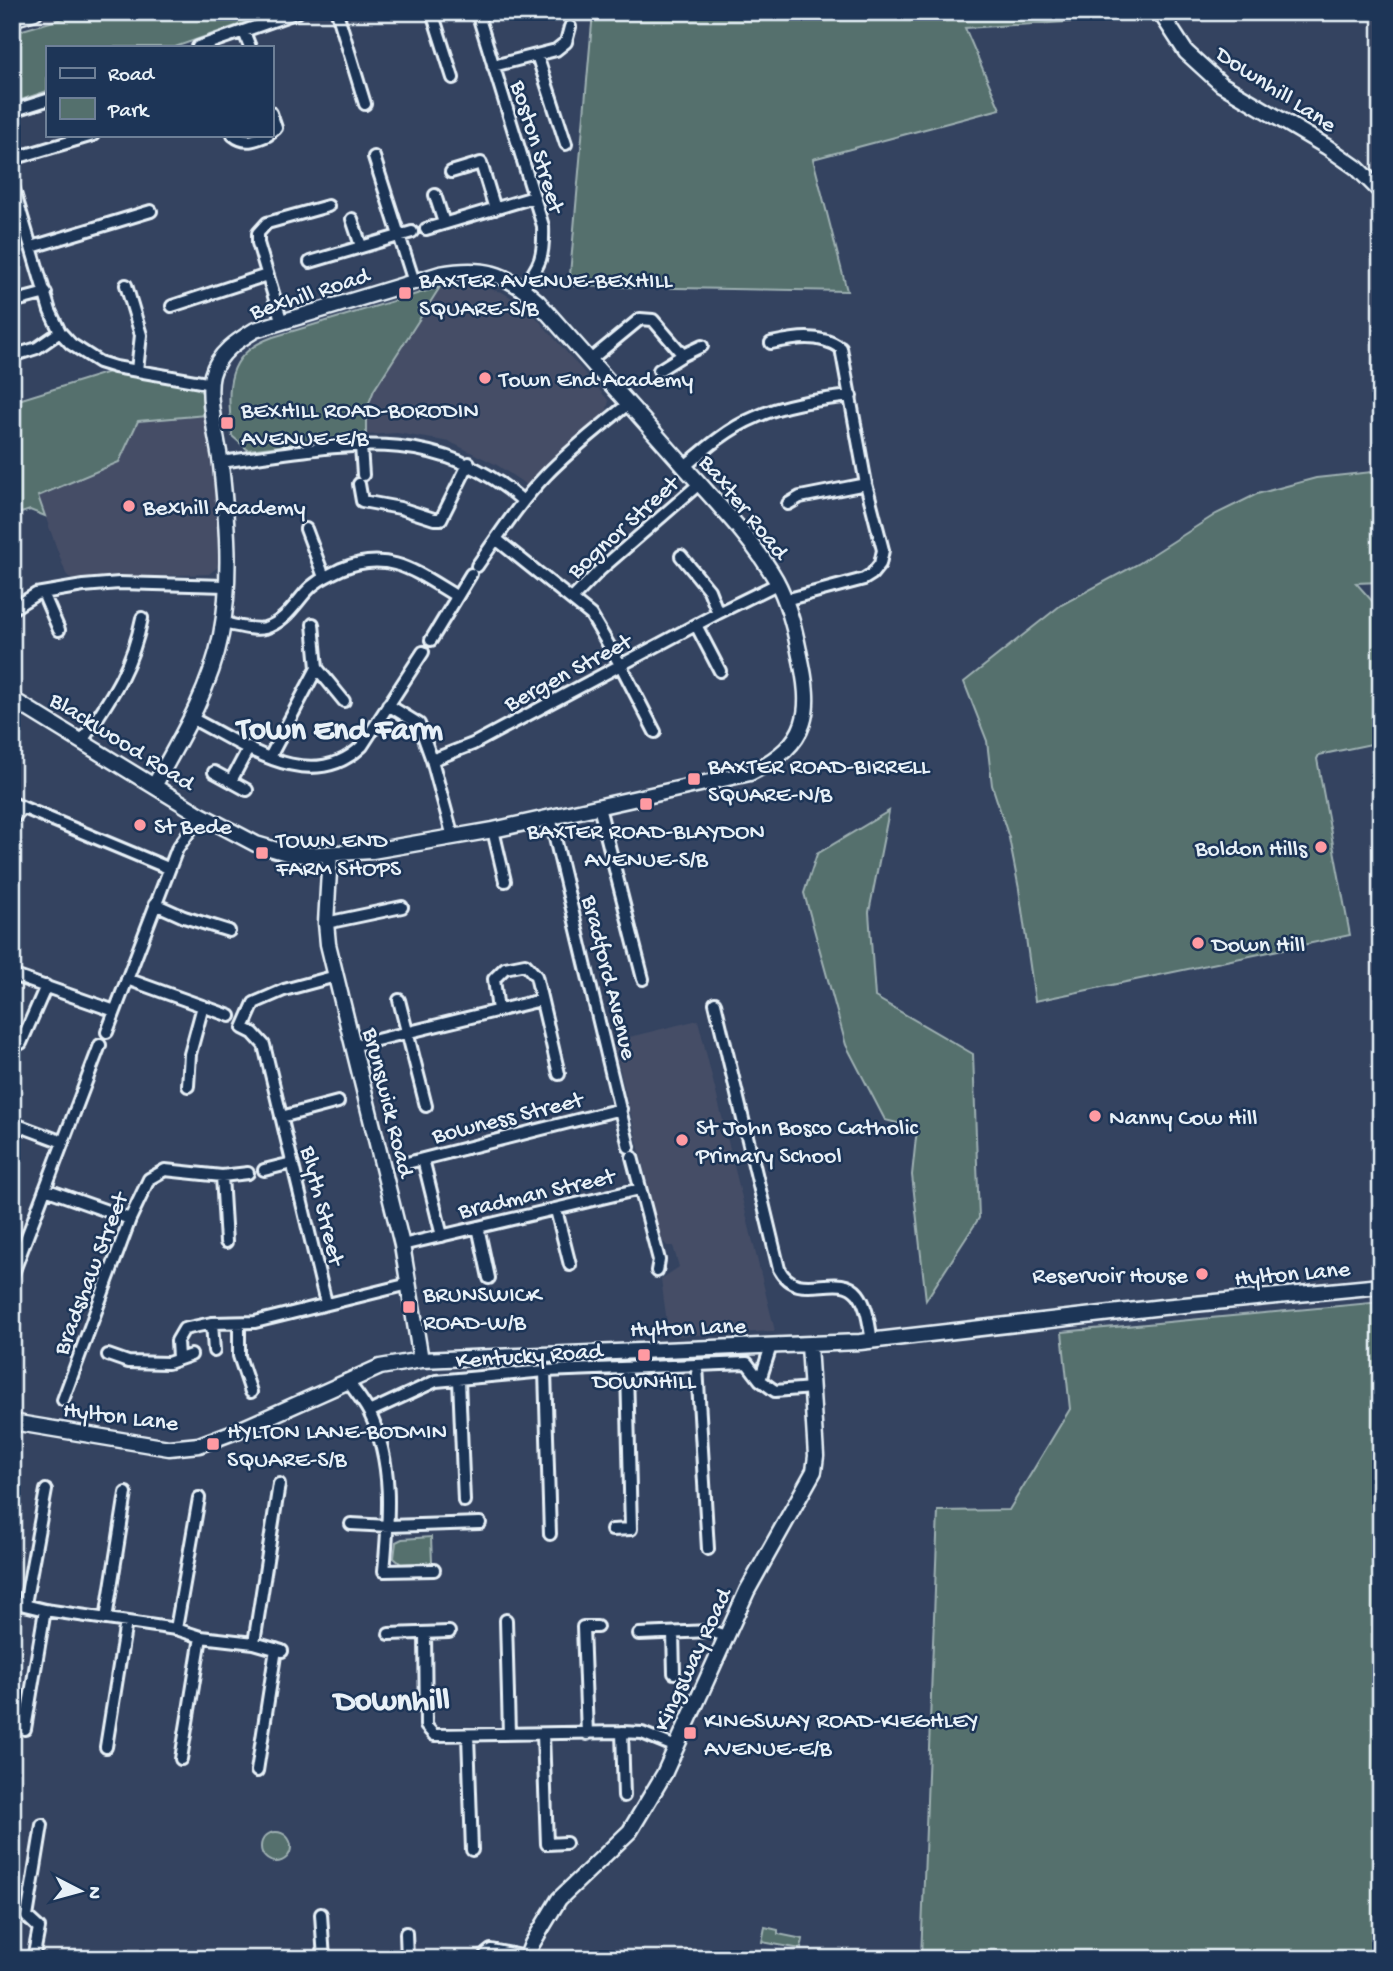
<svg xmlns="http://www.w3.org/2000/svg" width="1393" height="1971" font-family="'Gochi Hand',sans-serif">
	<style>
		.built { fill: #444d66 }
		.green { fill: #54706d; stroke: #9eb0b2; stroke-width: 2 }
		.lines { fill: none; stroke-linecap: round; stroke-linejoin: round }
		.minor-casing { stroke: #e8f1f8; stroke-width: 16 }
		.tertiary-casing { stroke: #e8f1f8; stroke-width: 19 }
		.minor { stroke: #1d3557; stroke-width: 10 }
		.tertiary { stroke: #1d3557; stroke-width: 14 }
		.poi-dot { fill: #ff9aa2; stroke: #1d3557; stroke-width: 2.5 }
		.labels { text-anchor: middle; stroke-width: 5; stroke-linejoin: round; paint-order: stroke }
		.street-label { font-size: 24px; fill: #e8f1f8; stroke: #1d3557 }
		.poi-label { font-size: 24px; fill: #e8f1f8; stroke: #1d3557; text-anchor: start }
		.district-label { font-size: 32px; font-weight: bold; fill: #e8f1f8; stroke: #1d3557 }
	</style>
	<rect width="100%" height="100%" fill="#344360"/>
	<filter id="ink" filterUnits="userSpaceOnUse"><feTurbulence type="fractalNoise" baseFrequency=".0143" numOctaves="2"/><feDisplacementMap in="SourceGraphic" scale="14" xChannelSelector="R" yChannelSelector="G"/><feConvolveMatrix kernelMatrix="1 2 1 2 8 2 1 2 1" color-interpolation-filters="sRGB"/></filter>
	<g filter="url(#ink)">
		<path class="built" d="M 449,285 L 475,286 L 502,292 L 528,308 L 609,401 L 606,413 L 550,462 L 528,486 L 497,465 L 450,442 L 397,433 L 366,435 L 366,411 L 374,390 L 440,287 Z
			M 206,415 L 220,535 L 219,566 L 209,574 L 71,579 L 66,574 L 38,496 L 119,462 L 138,421 Z
			M 698,1020 L 775,1331 L 675,1336 L 667,1323 L 661,1279 L 679,1267 L 673,1246 L 667,1246 L 661,1239 L 613,1041 Z"/>
		<path class="green" d="M 85,12 L 276,12 L 175,47 L 47,47 L 47,91 L 12,103 L 12,33 Z
			M 593,12 L 887,12 L 952,16 L 980,12 L 1146,12 L 1149,17 L 965,28 L 1000,109 L 813,159 L 847,291 L 569,286 Z
			M 440,287 L 374,390 L 366,411 L 366,435 L 248,450 L 232,436 C 228,391 222,355 273,337 Z
			M 112,371 L 196,386 L 207,398 L 206,415 L 138,421 L 119,462 L 38,496 L 45,516 L 30,510 L 12,516 L 12,402 Z
			M 1381,471 L 1381,582 L 1356,583 L 1381,611 L 1381,742 L 1319,755 L 1317,759 L 1350,935 L 1035,1001 L 1019,889 L 1009,838 L 992,785 L 987,741 L 964,682 L 1061,605 L 1138,564 L 1216,514 L 1257,494 L 1316,478 Z
			M 889,811 L 869,912 L 875,997 L 973,1054 L 979,1218 L 926,1300 L 912,1175 L 917,1128 L 885,1120 L 846,1045 L 804,893 L 817,854 Z
			M 1381,1302 L 1381,1959 L 921,1959 L 938,1511 L 1009,1510 L 1070,1409 L 1062,1332 Z
			M 431,1537 L 432,1562 L 401,1564 L 394,1558 L 396,1542 L 402,1539 Z
			M261 1847a15 15 0 1 1 30 0a15 15 0 1 1-30 0Z
			M 765,1927 L 778,1930 L 778,1934 L 803,1939 L 801,1949 L 762,1942 Z"/>
		<g class="lines">
			<g class="minor-casing">
				<path id="minor" d="M 337,12 L 365,104
					M 432,12 L 453,78
					M 477,12 L 543,226 C 544,257 541,263 523,288
					M 244,32 L 250,47
					M 198,47 L 298,12
					M 537,55 L 566,144
					M 493,66 L 556,50 L 566,42 L 570,27
					M 12,111 L 47,100
					M 271,113 L 276,128 L 271,132
					M 233,135 C 245,145 256,140 268,135
					M 374,157 L 414,282
					M 12,159 L 93,135
					M 451,172 L 481,163 L 495,209
					M 12,183 L 50,311 L 60,332 L 71,344 L 99,362 L 115,367 L 212,384
					M 435,195 L 444,223
					M 352,219 L 361,246
					M 426,229 L 534,197
					M 32,247 L 151,211
					M 310,262 L 412,232
					M 126,285 L 141,335 L 137,370
					M 12,302 L 46,293
					M 172,306 L 267,275
					M 282,323 L 258,243 L 258,233 L 267,223 L 328,206
					M 771,343 C 795,338 819,333 841,348 L 866,484 L 883,550 L 880,564 L 872,574 L 864,579 L 785,600
					M 12,356 L 37,348 L 60,332
					M 589,361 L 640,319 L 653,320 L 683,355
					M 659,370 L 683,355 L 702,346
					M 361,446 L 363,475
					M 220,462 C 332,448 430,419 523,501
					M 684,467 C 706,448 729,428 756,417 C 786,403 819,400 851,396
					M 359,484 L 362,501 L 400,508 L 434,519 L 441,519 L 469,463
					M 788,504 L 800,497 L 866,484
					M 306,529 L 324,577
					M 496,539 L 591,615 L 621,666 L 655,732
					M 681,556 L 709,590 L 718,613
					M 477,566 C 499,535 519,503 546,475 C 571,449 600,427 628,404
					M 43,593 L 59,630
					M 572,599 L 600,570 L 699,484
					M 12,609 L 36,594 L 83,586 L 119,583 L 226,586
					M 222,623 C 235,625 253,631 265,628 C 284,622 293,607 305,593 C 315,581 327,576 341,569 C 389,549 416,572 456,596
					M 696,625 L 720,671
					M 431,640 L 471,574
					M 317,668 L 344,701
					M 388,705 L 419,724 L 432,760 L 453,837
					M 191,718 C 243,744 310,796 362,746 L 423,652
					M 82,741 C 110,699 132,669 142,618
					M 270,757 L 317,668 L 313,624
					M 432,760 L 473,744 L 718,613 L 777,584
					M 214,772 L 247,790
					M 231,781 L 249,747
					M 12,803 L 168,868
					M 599,807 L 643,979
					M 550,817 L 629,1147
					M 12,820 L 22,807
					M 493,830 L 505,881
					M 155,904 L 184,917 L 229,931
					M 326,923 L 402,907
					M 12,975 L 115,1011
					M 127,979 L 230,1016
					M 399,1000 L 426,1106
					M 715,1003 L 779,1269 C 798,1305 838,1269 858,1294 C 868,1307 869,1326 872,1341
					M 498,1011 L 494,979 L 505,968 L 525,964 L 536,976 L 559,1074
					M 107,1032 L 177,849 L 201,815
					M 21,1043 L 46,986
					M 352,1046 L 541,1000
					M 188,1086 L 190,1054 L 203,1006
					M 281,1117 L 338,1102
					M 12,1123 L 63,1142
					M 632,1157 L 659,1260 L 657,1271
					M 423,1159 L 442,1236
					M 403,1164 L 621,1109
					M 264,1170 L 292,1163
					M 222,1176 L 226,1242
					M 45,1189 L 130,1219
					M 556,1210 L 570,1265
					M 478,1227 L 489,1278
					M 402,1245 L 640,1189
					M 12,1276 L 100,1045
					M 326,1303 L 264,1045 L 253,1033 L 243,1028 L 254,1003 L 284,990 L 336,976
					M 212,1323 L 214,1351
					M 239,1323 L 239,1356 L 251,1392
					M 108,1355 L 128,1362 L 168,1363 L 191,1355
					M 178,1358 L 177,1341 L 184,1329 L 212,1323 L 255,1322 L 409,1284
					M 697,1366 L 708,1549
					M 545,1371 L 550,1534
					M 347,1380 C 354,1390 363,1401 369,1412 C 394,1462 389,1517 384,1571 L 434,1570
					M 459,1380 L 464,1501
					M 760,1380 L 771,1346
					M 63,1400 L 130,1219 L 149,1179 L 165,1170 L 222,1176 L 248,1173
					M 369,1412 L 436,1381 L 545,1371 L 747,1363 L 760,1380 L 775,1391 L 812,1388
					M 351,1524 L 389,1526 L 480,1523
					M 612,1530 L 631,1529 L 627,1370
					M 12,1602 L 45,1610 L 176,1629 L 201,1637 L 254,1643 L 282,1651
					M 25,1604 L 46,1490
					M 106,1619 L 126,1493
					M 506,1620 L 509,1734
					M 176,1629 L 199,1498
					M 425,1633 L 426,1726 L 434,1735 L 622,1732 L 642,1733 L 676,1747
					M 673,1633 L 674,1673
					M 389,1634 L 449,1632
					M 639,1634 L 710,1631 L 726,1636
					M 254,1643 L 279,1484
					M 25,1729 L 45,1610
					M 622,1732 L 624,1796
					M 543,1734 L 547,1844 L 566,1843
					M 587,1734 L 583,1627 L 597,1627
					M 468,1735 L 472,1850
					M 106,1747 L 126,1622
					M 181,1759 L 201,1637
					M 257,1771 L 276,1649
					M 321,1914 L 324,1959
					M 406,1933 L 407,1959
					M 33,1959 L 39,1928 L 27,1917 L 42,1825
					M 486,1959 L 486,1954 L 491,1950 L 527,1957"/>
			</g>
			<g class="tertiary-casing">
				<path id="tertiary" d="M 1160,12 L 1186,52 L 1221,84 L 1327,147 L 1357,168 L 1381,192
					M 12,19 L 35,12
					M 12,699 L 201,815 L 256,844 L 287,853 L 304,855 L 372,851 L 493,830 L 750,773 C 811,743 813,712 799,651 C 794,626 788,602 776,580 C 753,540 720,507 690,473 C 639,416 588,359 538,302 C 506,272 482,266 440,274 L 255,330 C 237,341 218,353 212,375 C 206,398 218,441 221,465 C 227,521 232,579 221,635 C 210,690 181,738 154,786
					M 330,854 L 326,923 L 328,944 L 402,1245 L 421,1360
					M 12,1422 L 169,1448 L 199,1445 L 239,1430 L 380,1367 L 421,1360 L 860,1342 L 1163,1307 L 1381,1286
					M 526,1959 L 532,1944 L 559,1899 L 630,1831 L 645,1806 L 664,1774 L 747,1591 L 814,1471 L 816,1456 L 809,1345"/>
			</g>
			<use href="#minor" class="minor"/>
			<use href="#tertiary" class="tertiary"/>
		</g>
	</g>
	<g class="poi-dot">
		<rect x="398" y="286" width="14" height="14" rx="3.5"/>
		<circle cx="485" cy="378" r="7"/>
		<rect x="220" y="416" width="14" height="14" rx="3.5"/>
		<circle cx="129" cy="506" r="7"/>
		<rect x="687" y="772" width="14" height="14" rx="3.5"/>
		<rect x="639" y="797" width="14" height="14" rx="3.5"/>
		<circle cx="140" cy="825" r="7"/>
		<circle cx="1321" cy="847" r="7"/>
		<rect x="255" y="846" width="14" height="14" rx="3.5"/>
		<circle cx="1198" cy="943" r="7"/>
		<circle cx="1095" cy="1116" r="7"/>
		<circle cx="682" cy="1140" r="7"/>
		<circle cx="1202" cy="1274" r="7"/>
		<rect x="402" y="1300" width="14" height="14" rx="3.5"/>
		<rect x="637" y="1348" width="14" height="14" rx="3.5"/>
		<rect x="206" y="1437" width="14" height="14" rx="3.5"/>
		<rect x="683" y="1726" width="14" height="14" rx="3.5"/>
	</g>
	<g class="labels">
		<g class="street-label">
			<text transform="translate(1277 88) rotate(33)" y="8">Downhill Lane</text>
			<text transform="translate(539 146) rotate(73)" y="8">Boston Street</text>
			<text transform="translate(309 292) rotate(-18)" y="8">Bexhill Road</text>
			<text transform="translate(745 506) rotate(51)" y="8">Baxter Road</text>
			<text transform="translate(622 526) rotate(-42)" y="8">Bognor Street</text>
			<text transform="translate(567 671) rotate(-28)" y="8">Bergen Street</text>
			<text transform="translate(123 740) rotate(32)" y="8">Blackwood Road</text>
			<text transform="translate(611 977) rotate(76)" y="8">Bradford Avenue</text>
			<text transform="translate(390 1102) rotate(76)" y="8">Brunswick Road</text>
			<text transform="translate(507 1116) rotate(-14)" y="8">Bowness Street</text>
			<text transform="translate(536 1192) rotate(-13)" y="8">Bradman Street</text>
			<text transform="translate(324 1205) rotate(76)" y="8">Blyth Street</text>
			<text transform="translate(1292 1272) rotate(-5)" y="8">Hylton Lane</text>
			<text transform="translate(89 1273) rotate(-69)" y="8">Bradshaw Street</text>
			<text transform="translate(688 1326) rotate(-2)" y="8">Hylton Lane</text>
			<text transform="translate(529 1354) rotate(-4)" y="8">Kentucky Road</text>
			<text transform="translate(121 1415) rotate(7)" y="8">Hylton Lane</text>
			<text transform="translate(691 1659) rotate(-65)" y="8">Kingsway Road</text>
		</g>
		<g class="poi-label">
			<text x="419" y="287">BAXTER AVENUE-BEXHILL<tspan x="419" dy="28">SQUARE-S/B</tspan></text>
			<text x="499" y="386">Town End Academy</text>
			<text x="241" y="417">BEXHILL ROAD-BORODIN<tspan x="241" dy="28">AVENUE-E/B</tspan></text>
			<text x="143" y="514">Bexhill Academy</text>
			<text x="708" y="773">BAXTER ROAD-BIRRELL<tspan x="708" dy="28">SQUARE-N/B</tspan></text>
			<text x="154" y="833">St Bede</text>
			<text x="646" y="838" text-anchor="middle">BAXTER ROAD-BLAYDON<tspan x="646" dy="28">AVENUE-S/B</tspan></text>
			<text x="276" y="847">TOWN END<tspan x="276" dy="28">FARM SHOPS</tspan></text>
			<text x="1307" y="855" text-anchor="end">Boldon Hills</text>
			<text x="1212" y="951">Down Hill</text>
			<text x="1109" y="1124">Nanny Cow Hill</text>
			<text x="696" y="1134">St John Bosco Catholic<tspan x="696" dy="28">Primary School</tspan></text>
			<text x="1188" y="1282" text-anchor="end">Reservoir House</text>
			<text x="423" y="1301">BRUNSWICK<tspan x="423" dy="28">ROAD-W/B</tspan></text>
			<text x="644" y="1388" text-anchor="middle">DOWNHILL</text>
			<text x="227" y="1438">HYLTON LANE-BODMIN<tspan x="227" dy="28">SQUARE-S/B</tspan></text>
			<text x="704" y="1727">KINGSWAY ROAD-KIEGHLEY<tspan x="704" dy="28">AVENUE-E/B</tspan></text>
		</g>
		<g class="district-label">
			<text x="340" y="738">Town End Farm</text>
			<text x="392" y="1709">Downhill</text>
		</g>
	</g>
	<rect width="1393" height="1971" fill="none" stroke="#1d3557" stroke-width="42"/>
	<rect x="21" y="21" width="1351" height="1929" fill="none" stroke="#e8f1f8" stroke-width="2.5" filter="url(#ink)"/>
	<rect x="46" y="46" width="228" height="91" fill="#1d3557" stroke="#6e8097" stroke-width="2"/>
	<rect x="60" y="68" width="35" height="10" fill="#1d3557" stroke="#6e8097" stroke-width="2"/>
	<text x="108" y="80" font-size="21" fill="#e8f1f8">Road</text>
	<rect x="60" y="98" width="35" height="21" fill="#54706d" stroke="#6e8097" stroke-width="2"/>
	<text x="108" y="116" font-size="21" fill="#e8f1f8">Park</text>
	<g transform="translate(80 1891) rotate(96)" stroke="#1d3557" stroke-width="5" paint-order="stroke">
	<path d="M0-5L12 26L0 18L-12 26Z" fill="#e8f1f8"/>
	<text y="-10" font-size="19" font-weight="bold" text-anchor="middle" fill="#e8f1f8">N</text>
	</g>
</svg>
